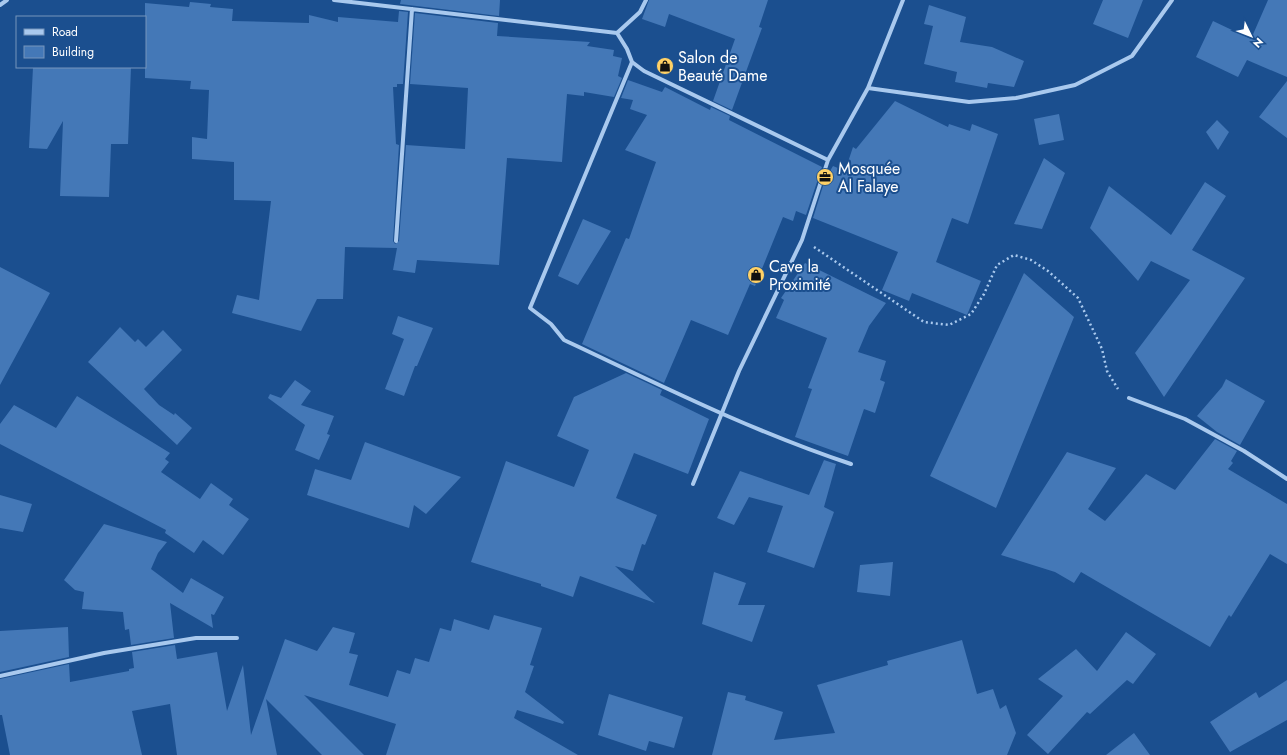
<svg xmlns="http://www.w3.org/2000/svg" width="1287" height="755" font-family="Jost,sans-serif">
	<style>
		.building { fill: #4478b7 }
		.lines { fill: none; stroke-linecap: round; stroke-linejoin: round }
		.path { stroke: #a9c9ee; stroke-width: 2.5; stroke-dasharray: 2 3; stroke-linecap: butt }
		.street { stroke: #a9c9ee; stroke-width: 4 }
		.labels { text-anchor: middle; stroke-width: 4; stroke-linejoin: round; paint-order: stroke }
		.poi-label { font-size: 16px; fill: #fff; stroke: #1b4f8f; text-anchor: start }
	</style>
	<rect width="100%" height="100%" fill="#1b4f8f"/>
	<path class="building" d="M 401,0 L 500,0 L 499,16 L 400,4 Z
		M 649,0 L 768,0 L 759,27 L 762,28 L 732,110 L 713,101 L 735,39 L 669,14 L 665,27 L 642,19 Z
		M 1103,0 L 1143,0 L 1128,38 L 1093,24 Z
		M 1268,0 L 1287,0 L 1287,77 L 1247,60 L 1238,77 L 1196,57 L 1213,21 L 1251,39 Z
		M 190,2 L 211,4 L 210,7 L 233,9 L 232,21 L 309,23 L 309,15 L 338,22 L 338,17 L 398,22 L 399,11 L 408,12 L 403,84 L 397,84 L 397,87 L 393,87 L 396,144 L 399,145 L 393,241 L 395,244 L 399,241 L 406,145 L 465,149 L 468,88 L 410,84 L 415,13 L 498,23 L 497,36 L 590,42 L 587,46 L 614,50 L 613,56 L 622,58 L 618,76 L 622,78 L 614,97 L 584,92 L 584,96 L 567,94 L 562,162 L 507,158 L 499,265 L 417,260 L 415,273 L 393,270 L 397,248 L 345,247 L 343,299 L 317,299 L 301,331 L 232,313 L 237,295 L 259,300 L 271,201 L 234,200 L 234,162 L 192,159 L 192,137 L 207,139 L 209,90 L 190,89 L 191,81 L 145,78 L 145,3 L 189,7 Z
		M 929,5 L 966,17 L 960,42 L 992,47 L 1024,61 L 1014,87 L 988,83 L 987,88 L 955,82 L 957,72 L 924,64 L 933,26 L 924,24 Z
		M 33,67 L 131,67 L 128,144 L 111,144 L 109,197 L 60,196 L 63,121 L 47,149 L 29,148 Z
		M 628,80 L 662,92 L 665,87 L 710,110 L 711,107 L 730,116 L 729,120 L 822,167 L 806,215 L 796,211 L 793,221 L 783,217 L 755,286 L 750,284 L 728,335 L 691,320 L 664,383 L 582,344 L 626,238 L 629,239 L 656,162 L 625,150 L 647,115 L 630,109 L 633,100 L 621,98 Z
		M 1287,81 L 1287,138 L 1259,117 Z
		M 895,101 L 948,127 L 949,124 L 970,131 L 972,124 L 998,134 L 968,224 L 952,218 L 936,262 L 981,281 L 967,315 L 912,293 L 909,301 L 882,290 L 898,252 L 813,218 L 828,170 L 830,171 L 833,166 L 845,171 L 853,147 L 856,149 Z
		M 1059,114 L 1064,140 L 1039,145 L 1034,119 Z
		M 1217,120 L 1229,132 L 1218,150 L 1206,132 Z
		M 1044,158 L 1065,173 L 1042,229 L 1014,224 Z
		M 1205,182 L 1226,196 L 1192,250 L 1245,278 L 1164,397 L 1135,353 L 1190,280 L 1151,261 L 1138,281 L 1090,228 L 1109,186 L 1171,235 Z
		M 583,219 L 611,231 L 578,285 L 558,276 Z
		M 805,263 L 886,303 L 869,326 L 858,352 L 886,361 L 880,380 L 885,382 L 875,413 L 864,409 L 848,456 L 795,437 L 812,389 L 808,388 L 827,338 L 776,318 L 784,300 L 781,298 Z
		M 0,267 L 50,293 L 0,385 Z
		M 1024,273 L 1074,317 L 996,508 L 930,476 Z
		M 398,316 L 433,328 L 417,366 L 415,366 L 404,396 L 385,389 L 404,339 L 392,334 Z
		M 120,327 L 135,342 L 138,339 L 146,347 L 163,330 L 182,350 L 144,389 L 159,405 L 174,415 L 175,413 L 192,428 L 177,445 L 88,362 Z
		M 626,373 L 662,390 L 660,395 L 709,419 L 688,474 L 634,453 L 616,498 L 657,515 L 645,545 L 642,544 L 633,571 L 615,566 L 655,603 L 580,576 L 573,597 L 541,586 L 541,584 L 471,562 L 506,461 L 574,487 L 589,450 L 557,436 L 574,397 Z
		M 1226,379 L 1265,401 L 1240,445 L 1217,432 L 1197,416 L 1222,387 Z
		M 295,380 L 311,391 L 301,405 L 334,416 L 327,434 L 330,435 L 319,460 L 295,450 L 305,425 L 268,398 L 270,394 L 281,398 Z
		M 77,396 L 170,453 L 165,459 L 169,462 L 161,472 L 200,499 L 211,483 L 233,499 L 229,505 L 249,519 L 223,555 L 203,540 L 194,553 L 165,533 L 166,530 L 0,444 L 0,424 L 14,405 L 56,428 Z
		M 1215,439 L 1237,451 L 1231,461 L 1233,463 L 1228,469 L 1287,504 L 1287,564 L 1270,554 L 1231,617 L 1229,615 L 1210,647 L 1081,572 L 1074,583 L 1055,572 L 1001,555 L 1067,452 L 1116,468 L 1088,509 L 1105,521 L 1146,474 L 1175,490 Z
		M 365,442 L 461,477 L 426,514 L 414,505 L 409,528 L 307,495 L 315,469 L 351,480 Z
		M 824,460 L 836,464 L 824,507 L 834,512 L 814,568 L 767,552 L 783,506 L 749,497 L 734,525 L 717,518 L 740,471 L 809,495 Z
		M 0,495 L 32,504 L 23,532 L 0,528 Z
		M 104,524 L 167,542 L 158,553 L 151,569 L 183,593 L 191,578 L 224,597 L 214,615 L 211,614 L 213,628 L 170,603 L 174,638 L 131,645 L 129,629 L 125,630 L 123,612 L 82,609 L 84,592 L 75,590 L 64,580 Z
		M 893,562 L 890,596 L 857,592 L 860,565 Z
		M 714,572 L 746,583 L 738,605 L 765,605 L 752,642 L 702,624 Z
		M 494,615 L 542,628 L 530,665 L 534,666 L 525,692 L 564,722 L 563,724 L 517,710 L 514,718 L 578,755 L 386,755 L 396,724 L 304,695 L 364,755 L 322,755 L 266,699 L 277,755 L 177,755 L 170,704 L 132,711 L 142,755 L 10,755 L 2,715 L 0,715 L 0,679 L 69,664 L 70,682 L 129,671 L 129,669 L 134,668 L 132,652 L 175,645 L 177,659 L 217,652 L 227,711 L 243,665 L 251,735 L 285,639 L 317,651 L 333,627 L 355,633 L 349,653 L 358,655 L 349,685 L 388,697 L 397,670 L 410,674 L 415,658 L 429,662 L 440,628 L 451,631 L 454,619 L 489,630 Z
		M 68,627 L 69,657 L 0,672 L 0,631 Z
		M 1126,632 L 1156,654 L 1133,684 L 1127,680 L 1090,714 L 1087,712 L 1048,754 L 1027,735 L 1063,696 L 1038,679 L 1076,649 L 1097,671 Z
		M 962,640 L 977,694 L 993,689 L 1000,709 L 1006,705 L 1016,733 L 1007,755 L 712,755 L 728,692 L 746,696 L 745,700 L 783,712 L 774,740 L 835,733 L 817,685 L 888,665 L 887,661 Z
		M 1287,680 L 1287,720 L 1230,752 L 1210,722 L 1256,692 L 1259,698 Z
		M 609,694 L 683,717 L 674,748 L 649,741 L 646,751 L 598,735 Z
		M 1134,733 L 1150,755 L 1106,755 Z"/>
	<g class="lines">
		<path class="path" d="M 814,247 L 924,322 L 949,325 L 971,314 L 984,294 L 997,265 L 1014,255 L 1031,260 L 1048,271 L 1078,298 L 1102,349 L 1107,371 L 1118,389"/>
		<path class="street" d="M 334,0 L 617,33 L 627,49 L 632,62 L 644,71 L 828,160
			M 0,5 L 7,0
			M 617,33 L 640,12 L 646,0
			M 632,62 L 530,308 L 551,324 L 564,340 C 658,384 751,431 851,464
			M 868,88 L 969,102 L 1016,98 L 1075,85 L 1132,56 L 1172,0
			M 396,241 L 412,9
			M 1129,398 L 1185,419 L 1244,451 L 1287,479
			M 693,484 L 739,371 L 802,240 L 828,160 L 868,88 L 903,0
			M 0,676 L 104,653 L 196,638 L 237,638"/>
	</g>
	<defs>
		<g id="shop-disc" transform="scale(0.9)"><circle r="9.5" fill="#ffd166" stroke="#1b4f8f"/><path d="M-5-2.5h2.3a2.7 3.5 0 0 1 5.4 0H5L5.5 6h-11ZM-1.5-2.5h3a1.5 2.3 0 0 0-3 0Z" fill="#111"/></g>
		<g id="office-disc" transform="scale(0.9)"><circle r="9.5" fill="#ffd166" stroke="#1b4f8f"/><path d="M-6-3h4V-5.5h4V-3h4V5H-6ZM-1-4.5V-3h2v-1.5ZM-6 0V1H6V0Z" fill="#111"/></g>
	</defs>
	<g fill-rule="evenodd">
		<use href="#shop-disc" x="665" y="66"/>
		<use href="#office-disc" x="825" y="177"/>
		<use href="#shop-disc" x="756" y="275"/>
	</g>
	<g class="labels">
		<g class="poi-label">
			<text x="678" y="63">Salon de<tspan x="678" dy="18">Beauté Dame</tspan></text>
			<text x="838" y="174">Mosquée<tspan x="838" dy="18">Al Falaye</tspan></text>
			<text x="769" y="272">Cave la<tspan x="769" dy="18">Proximité</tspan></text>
		</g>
	</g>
	<rect x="16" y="16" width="130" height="52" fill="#1b4f8f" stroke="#7695bc"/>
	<rect x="24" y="29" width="20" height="6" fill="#a9c9ee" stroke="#7695bc"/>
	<text x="52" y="36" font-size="12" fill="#ffffff">Road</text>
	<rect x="24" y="46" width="20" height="12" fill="#4478b7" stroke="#7695bc"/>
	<text x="52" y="56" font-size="12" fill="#ffffff">Building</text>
	<g transform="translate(1251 36) rotate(133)" stroke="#1b4f8f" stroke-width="3" paint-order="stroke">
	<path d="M0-3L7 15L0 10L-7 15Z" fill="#ffffff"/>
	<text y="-6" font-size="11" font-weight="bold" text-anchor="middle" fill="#ffffff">N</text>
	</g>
</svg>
